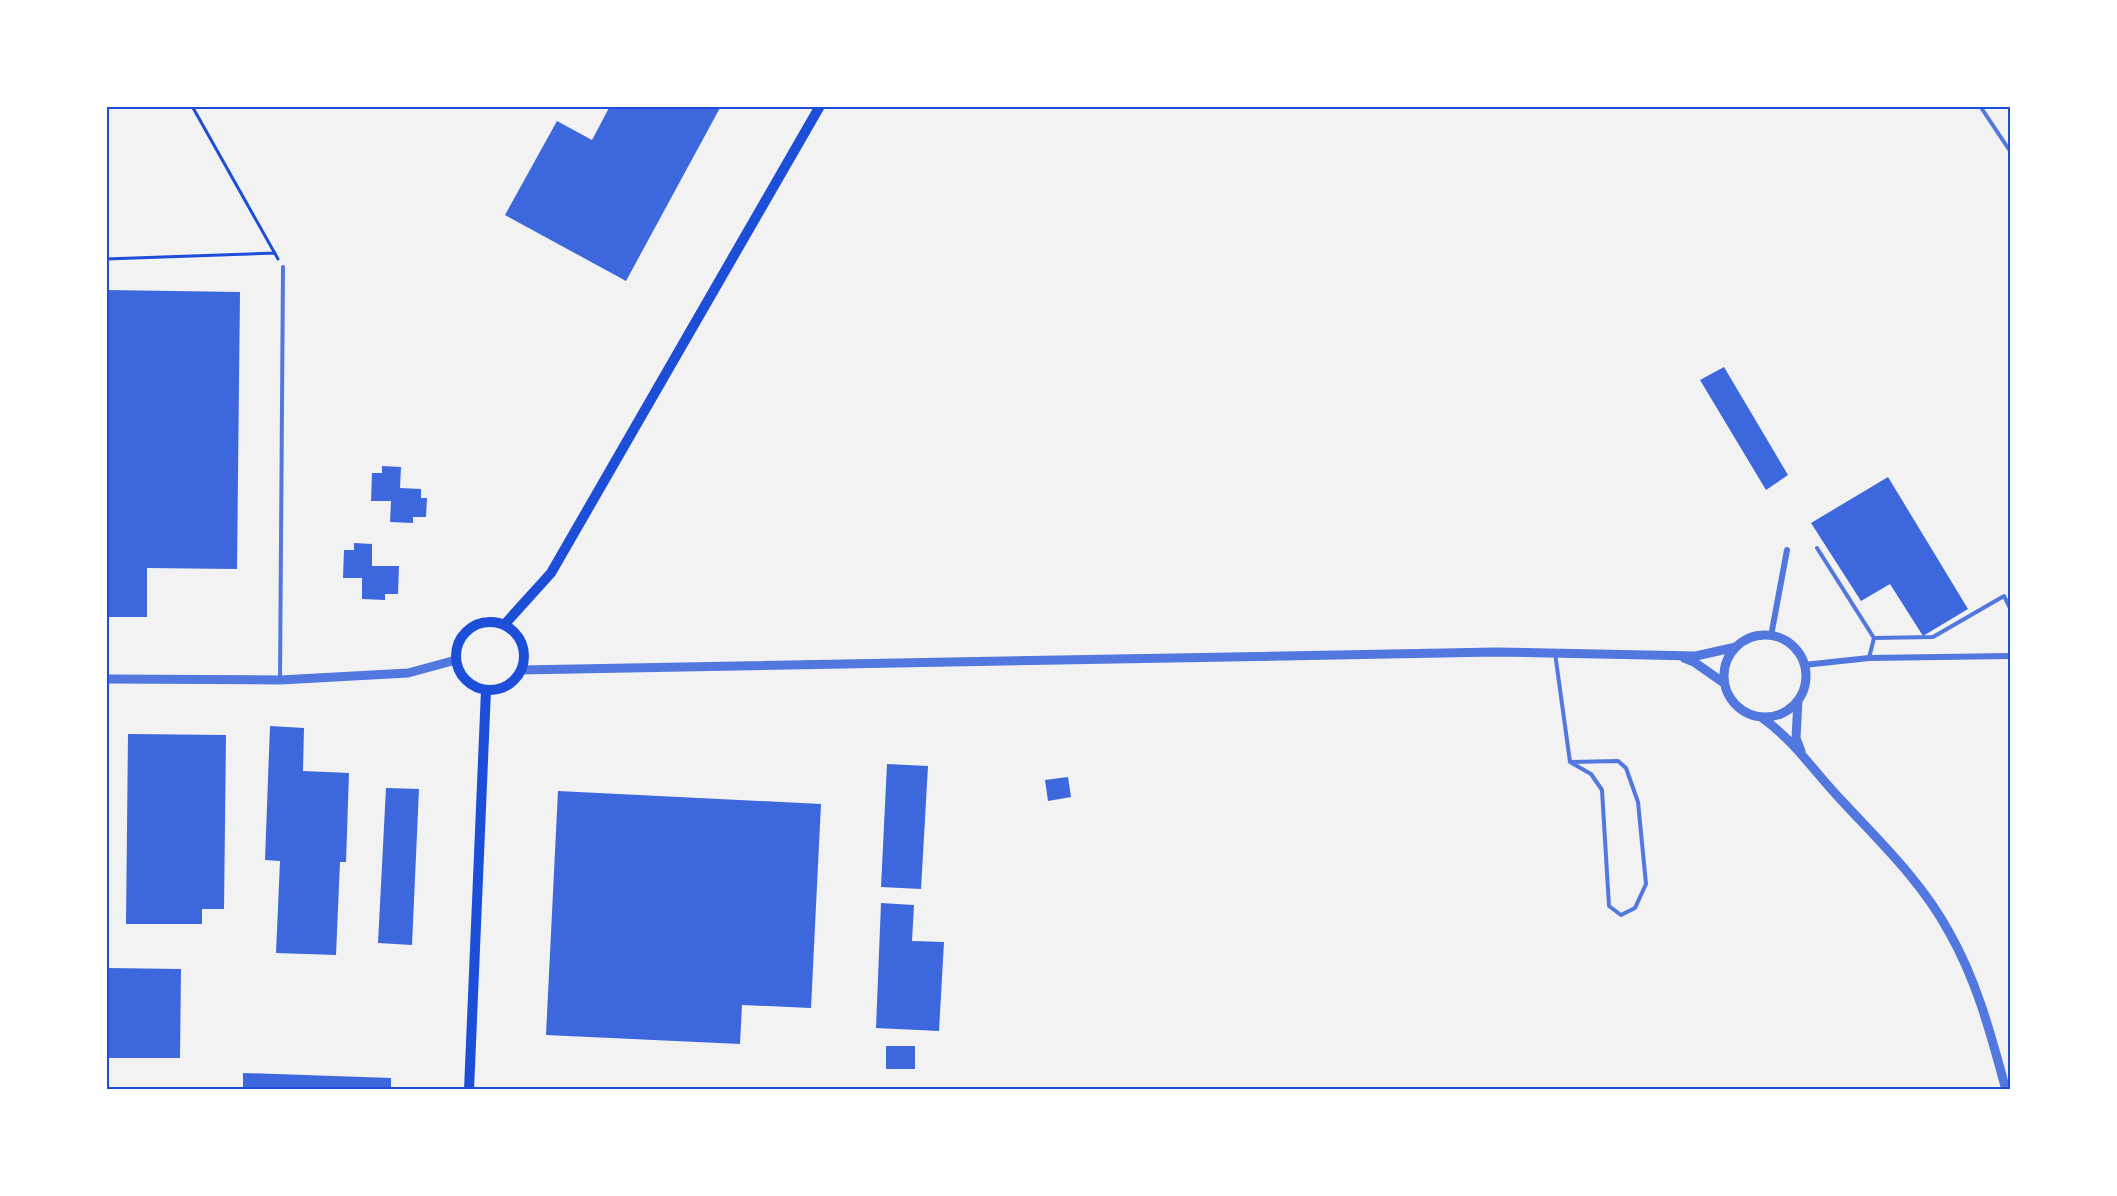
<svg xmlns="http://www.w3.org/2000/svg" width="2117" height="1196" font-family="Overpass,sans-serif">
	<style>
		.building { fill: #3d67dc }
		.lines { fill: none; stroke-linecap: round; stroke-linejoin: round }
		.path { stroke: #1d4ed8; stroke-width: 3 }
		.service { stroke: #5277de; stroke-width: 4 }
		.minor { stroke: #5277de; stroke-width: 6 }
		.tertiary { stroke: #5277de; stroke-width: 9 }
		.secondary { stroke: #1d4ed8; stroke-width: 10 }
		.neatline { fill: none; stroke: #1d4ed8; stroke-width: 2 }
	</style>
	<rect width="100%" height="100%" fill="#f2f2f2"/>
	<path class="building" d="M 610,106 L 721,106 L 626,281 L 505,215 L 557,121 L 592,140 Z
		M 106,290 L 240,292 L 237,569 L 147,568 L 147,617 L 106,617 Z
		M 1724,367 L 1788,475 L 1766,490 L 1700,380 Z
		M 382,466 L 401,467 L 400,488 L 421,489 L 421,498 L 427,498 L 426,517 L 413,517 L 413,523 L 390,522 L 391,501 L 371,501 L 372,473 L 382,473 Z
		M 1888,477 L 1968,609 L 1923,636 L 1890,584 L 1861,601 L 1811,523 Z
		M 354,543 L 372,544 L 372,566 L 399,566 L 398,594 L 385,594 L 385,600 L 362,599 L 362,578 L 343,578 L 344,550 L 354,550 Z
		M 270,726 L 304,728 L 303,771 L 349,773 L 346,862 L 340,862 L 336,955 L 276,953 L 280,861 L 265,860 Z
		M 128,734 L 226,735 L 224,909 L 202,909 L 202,924 L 126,924 Z
		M 887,764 L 928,766 L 921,889 L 881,887 Z
		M 1068,777 L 1071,797 L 1048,801 L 1045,780 Z
		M 386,788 L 419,789 L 412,945 L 378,943 Z
		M 558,791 L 821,804 L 811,1008 L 742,1005 L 740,1044 L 546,1035 Z
		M 881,903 L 914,905 L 912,941 L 944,942 L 939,1031 L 876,1028 Z
		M 108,968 L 181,969 L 180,1058 L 107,1058 Z
		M 886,1046 L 915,1046 L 915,1069 L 886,1069 Z
		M 243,1073 L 391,1078 L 391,1090 L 243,1090 Z"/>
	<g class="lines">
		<path class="path" d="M 192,106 L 278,259
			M 106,259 L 275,253"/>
		<path class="service" d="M 1980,106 L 2010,151
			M 1817,548 L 1874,638 L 1933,637 L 2004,596 L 2010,608
			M 1555,653 L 1570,762
			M 1869,658 L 1874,638
			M 280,680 L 283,267
			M 1618,761 L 1626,768 L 1638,802 L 1646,884 L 1635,908 L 1621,915 L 1609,906 L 1602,790 L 1591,774 L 1570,762 Z"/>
		<path class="minor" d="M 1771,636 L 1787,550
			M 1804,665 L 1869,658 L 2010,656"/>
		<path class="tertiary" d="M1724 676a41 41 0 1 1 82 0a41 41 0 1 1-82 0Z
			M 1684,658 L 1694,662 L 1724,683
			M 521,670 L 1496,652 L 1696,656 L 1736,647
			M 106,679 L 280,680 L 408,673 L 456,660
			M 1798,700 L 1796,738 L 1801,751
			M 1761,717 C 1794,740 1815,773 1843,802 C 1881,843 1922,882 1949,932 C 1977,981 1991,1035 2006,1090"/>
		<path class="secondary" d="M456 656a34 34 0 1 1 68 0a34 34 0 1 1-68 0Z
			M 504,625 L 551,573 L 820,106
			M 469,1090 L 486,690"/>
	</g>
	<rect width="2117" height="1196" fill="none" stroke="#ffffff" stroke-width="216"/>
	<rect x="108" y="108" width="1901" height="980" class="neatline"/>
</svg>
